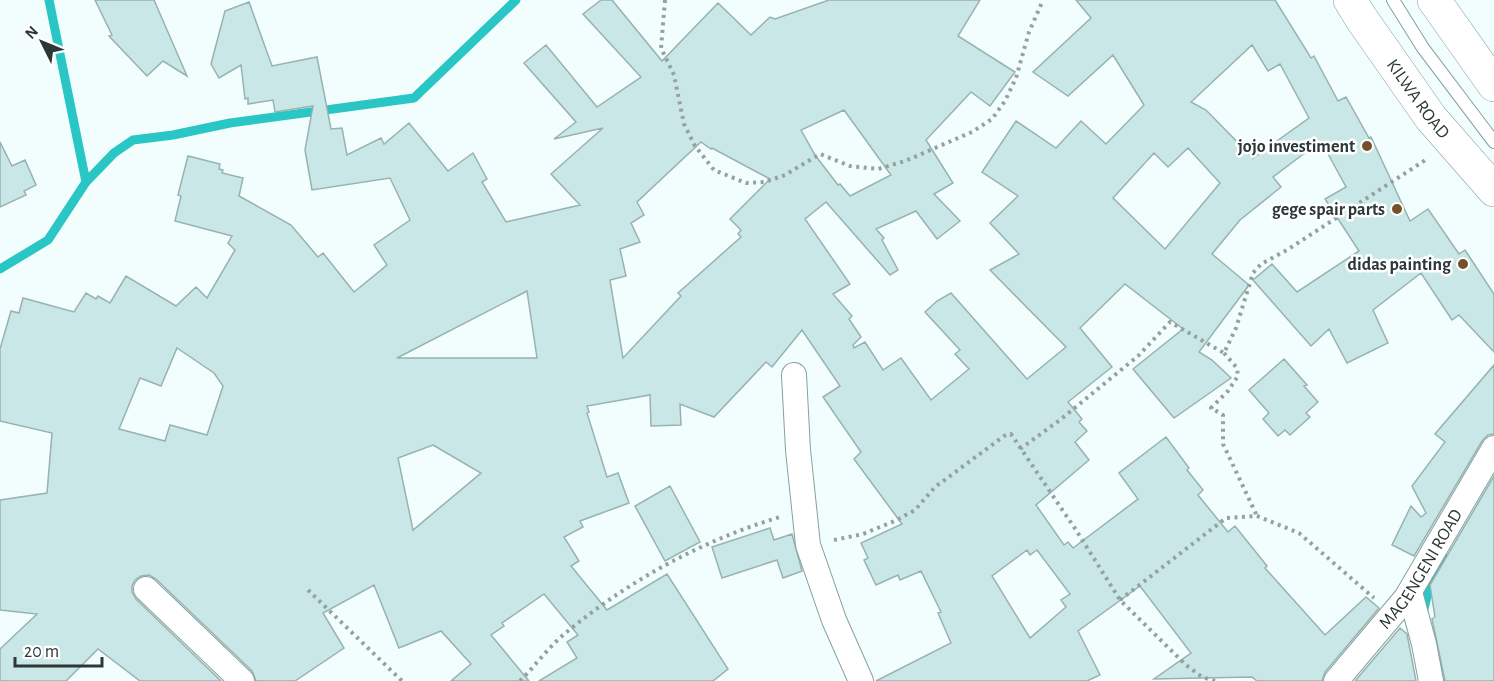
<svg xmlns="http://www.w3.org/2000/svg" width="1494" height="681" font-family="'Alegreya Sans',sans-serif">
	<style>
		.lines { fill: none; stroke-linecap: round; stroke-linejoin: round }
		.stream { stroke: #29c6c5; stroke-width: 9 }
		.building { fill: #cae7e7; stroke: #96b2b1; stroke-width: 1.5; fill-rule: evenodd }
		.lane-casing { stroke: #85a0a0; stroke-width: 14 }
		.street-casing { stroke: #85a0a0; stroke-width: 26 }
		.highway-casing { stroke: #85a0a0; stroke-width: 34 }
		.path { stroke: #95a1a0; stroke-width: 4; stroke-dasharray: 3 4.5; stroke-linecap: butt }
		.lane { stroke: #fff; stroke-width: 12 }
		.street { stroke: #fff; stroke-width: 24 }
		.highway { stroke: #fff; stroke-width: 33 }
		.poi-dot { fill: #75512b; stroke: #fff; stroke-width: 2 }
		.labels { text-anchor: middle; stroke-width: 5; stroke-linejoin: round; paint-order: stroke }
		.street-label { font-size: 18px; fill: #2c3737; stroke: #fff }
		.poi-label { font-size: 18px; font-weight: bold; fill: #2c3737; stroke: #fff; text-anchor: end }
	</style>
	<rect width="100%" height="100%" fill="#f2fefd"/>
	<g class="lines">
		<path class="stream" d="M 49,0 L 86,182
			M 0,269 L 48,240 L 86,182 L 114,153 L 133,140 L 173,135 L 230,123 L 414,98 L 516,0
			M 1423,613 L 1430,584 L 1443,556"/>
	</g>
	<path class="building" d="M 95,0 L 154,0 L 187,76 L 163,61 L 147,76 L 109,36 L 112,35 Z
		M 601,0 L 612,0 L 662,61 L 718,3 L 751,35 L 770,17 L 775,19 L 829,0 L 980,0 L 958,36 L 1015,72 L 990,106 L 971,92 L 926,140 L 953,183 L 934,194 L 960,221 L 937,239 L 916,211 L 876,229 L 884,238 L 882,240 L 898,270 L 890,275 L 826,202 L 805,219 L 850,284 L 833,294 L 852,316 L 849,319 L 861,337 L 853,345 L 854,348 L 865,342 L 883,370 L 901,358 L 931,400 L 969,369 L 955,354 L 960,350 L 925,312 L 937,301 L 951,293 L 1027,379 L 1066,347 L 990,270 L 1019,254 L 990,223 L 1018,196 L 982,172 L 1016,121 L 1056,148 L 1081,121 L 1106,144 L 1144,105 L 1113,55 L 1068,96 L 1033,72 L 1091,18 L 1076,0 L 1275,0 L 1311,58 L 1314,56 L 1338,101 L 1346,97 L 1369,138 L 1371,137 L 1410,221 L 1428,209 L 1459,254 L 1465,250 L 1494,294 L 1494,352 L 1459,315 L 1452,320 L 1421,273 L 1373,310 L 1388,343 L 1347,363 L 1329,329 L 1311,346 L 1253,280 L 1272,264 L 1297,292 L 1359,251 L 1325,199 L 1346,187 L 1321,141 L 1273,177 L 1281,187 L 1240,220 L 1212,254 L 1249,285 L 1199,352 L 1212,360 L 1231,378 L 1174,418 L 1133,369 L 1183,329 L 1125,284 L 1080,328 L 1112,367 L 1068,402 L 1082,419 L 1079,422 L 1087,431 L 1075,442 L 1089,460 L 1036,505 L 1064,545 L 1068,542 L 1073,548 L 1138,499 L 1119,473 L 1166,437 L 1189,468 L 1187,470 L 1203,490 L 1198,495 L 1228,532 L 1235,526 L 1267,566 L 1265,568 L 1325,635 L 1366,597 L 1379,608 L 1325,672 L 1322,681 L 1257,681 L 1252,677 L 1154,679 L 1191,653 L 1140,586 L 1078,631 L 1100,675 L 1087,681 L 876,681 L 951,643 L 938,613 L 941,612 L 921,571 L 900,580 L 898,575 L 876,585 L 864,560 L 868,558 L 861,543 L 902,524 L 854,459 L 861,452 L 823,397 L 840,386 L 802,330 L 772,367 L 766,362 L 714,417 L 680,404 L 681,425 L 651,426 L 650,395 L 587,406 L 589,412 L 587,413 L 607,477 L 618,473 L 629,503 L 580,521 L 583,527 L 564,537 L 579,561 L 571,566 L 607,610 L 667,574 L 728,669 L 713,681 L 539,681 L 577,658 L 567,642 L 578,635 L 544,594 L 502,623 L 504,626 L 491,635 L 529,681 L 451,681 L 471,664 L 441,631 L 399,648 L 374,585 L 323,613 L 344,648 L 295,681 L 256,681 L 252,671 L 156,579 L 149,575 L 141,576 L 135,580 L 132,586 L 132,592 L 136,599 L 221,681 L 140,681 L 98,649 L 66,681 L 0,681 L 0,649 L 37,614 L 0,610 L 0,500 L 47,493 L 52,433 L 0,421 L 0,349 L 11,311 L 19,313 L 23,298 L 74,312 L 86,293 L 96,299 L 98,296 L 110,303 L 126,276 L 176,306 L 196,287 L 207,298 L 235,250 L 228,243 L 232,236 L 175,221 L 181,196 L 178,195 L 188,156 L 220,164 L 219,169 L 223,170 L 222,173 L 243,178 L 239,196 L 291,225 L 318,257 L 323,253 L 354,292 L 387,265 L 374,245 L 410,220 L 390,178 L 312,190 L 305,150 L 313,106 L 275,112 L 273,100 L 248,104 L 248,98 L 245,99 L 241,65 L 219,78 L 211,64 L 225,11 L 249,2 L 272,66 L 317,57 L 331,129 L 342,128 L 347,155 L 381,138 L 384,144 L 409,123 L 448,171 L 473,153 L 487,179 L 482,182 L 506,222 L 580,205 L 551,174 L 603,128 L 554,139 L 576,122 L 524,63 L 546,45 L 597,107 L 641,77 L 583,14 ZM 1252,45 L 1268,71 L 1280,64 L 1309,118 L 1253,158 L 1206,110 L 1191,102 ZM 844,110 L 891,175 L 850,196 L 840,184 L 838,185 L 815,155 L 801,130 ZM 701,142 L 711,149 L 712,148 L 770,179 L 730,219 L 741,230 L 738,234 L 741,237 L 678,293 L 681,296 L 623,358 L 610,280 L 626,276 L 620,249 L 640,242 L 631,223 L 644,215 L 637,202 ZM 1188,148 L 1220,183 L 1165,249 L 1113,198 L 1154,153 L 1168,167 ZM 527,291 L 537,358 L 397,358 ZM 177,348 L 214,373 L 223,386 L 207,435 L 170,425 L 165,441 L 119,429 L 140,378 L 161,386 ZM 433,445 L 481,473 L 413,530 L 398,458 ZM 1027,550 L 1030,555 L 1037,550 L 1070,594 L 1061,600 L 1066,607 L 1030,638 L 992,576 Z
		M 0,142 L 12,166 L 25,160 L 36,185 L 24,191 L 26,195 L 0,207 Z
		M 1284,359 L 1307,385 L 1304,386 L 1318,402 L 1306,413 L 1310,417 L 1290,435 L 1285,430 L 1278,436 L 1263,419 L 1269,413 L 1249,390 Z
		M 1494,365 L 1494,434 L 1488,435 L 1482,441 L 1414,556 L 1392,545 L 1411,506 L 1421,517 L 1426,513 L 1412,486 L 1445,442 L 1435,434 Z
		M 1494,476 L 1494,681 L 1445,681 L 1432,619 L 1435,617 L 1430,585 Z
		M 670,486 L 700,542 L 665,561 L 635,506 Z
		M 770,528 L 774,540 L 792,534 L 802,571 L 783,578 L 777,560 L 722,578 L 712,547 Z
		M 1400,628 L 1407,634 L 1416,681 L 1355,681 Z"/>
	<g class="lines">
		<g class="lane-casing">
			<path id="lane" d="M 1393,0 L 1423,48 L 1494,142"/>
		</g>
		<g class="street-casing">
			<g id="street">
				<path d="M 794,375 L 798,450 L 808,545 L 834,620 L 861,681"/>
				<path d="M 146,589 L 242,681"/>
				<path d="M 1410,592 L 1424,644 L 1431,681"/>
				<path id="s1" d="M 1336,681 L 1406,598 L 1494,448"/>
			</g>
		</g>
		<g class="highway-casing">
			<g id="highway">
				<path id="s2" d="M 1350,0 L 1361,18 L 1431,118 L 1494,190"/>
				<path d="M 1434,0 L 1494,85"/>
			</g>
		</g>
		<path class="path" d="M 665,0 L 661,48 L 674,75 L 684,124 L 695,146 L 714,170 L 746,183 L 765,182 L 785,175 L 820,154 L 850,166 L 878,169 L 905,161 L 972,132 L 992,119 L 1005,101 L 1016,78 L 1029,32 L 1043,0
			M 1224,353 L 1237,368 L 1238,376 L 1228,391 L 1211,408 L 1223,415 L 1223,444 L 1257,516
			M 1020,449 L 1060,420 L 1138,356 L 1170,322 L 1224,353 L 1236,328 L 1253,273 L 1261,264 L 1287,250 L 1427,159
			M 834,540 L 863,534 L 897,520 L 915,510 L 935,487 L 1004,436 L 1011,434 L 1076,530 L 1120,600 L 1186,665 L 1202,677 L 1215,681
			M 308,590 L 402,681
			M 1120,600 L 1226,518 L 1257,516 L 1299,533 L 1374,598
			M 520,681 C 536,665 550,645 568,631 C 630,580 703,540 780,517"/>
		<use href="#lane" class="lane"/>
		<use href="#street" class="street"/>
		<use href="#highway" class="highway"/>
	</g>
	<g class="poi-dot">
		<circle cx="1367" cy="146" r="6"/>
		<circle cx="1397" cy="209" r="6"/>
		<circle cx="1463" cy="264" r="6"/>
	</g>
	<g class="labels">
		<g class="street-label">
			<text dy="6" stroke="none"><textPath href="#s2" startOffset="120">KILWA ROAD</textPath></text>
			<text dy="6" stroke="none"><textPath href="#s1" startOffset="141">MAGENGENI ROAD</textPath></text>
		</g>
		<g class="poi-label">
			<text x="1355" y="152">jojo investiment</text>
			<text x="1385" y="215">gege spair parts</text>
			<text x="1451" y="270">didas painting</text>
		</g>
	</g>
	<g transform="translate(42 42) rotate(313)" stroke="#ffffff" stroke-width="4.5" paint-order="stroke">
	<path d="M0-4.5L10 22L0 15L-10 22Z" fill="#2c3737"/>
	<text y="-9" font-size="16" font-weight="bold" text-anchor="middle" fill="#2c3737">N</text>
	</g>
	<path d="M15 657v9h87v-9" fill="none" stroke="#2c3737" stroke-width="3"/>
	<text x="24" y="657" font-size="18" fill="#2c3737" stroke="#ffffff" stroke-width="4.5" paint-order="stroke">20 m</text>
</svg>
